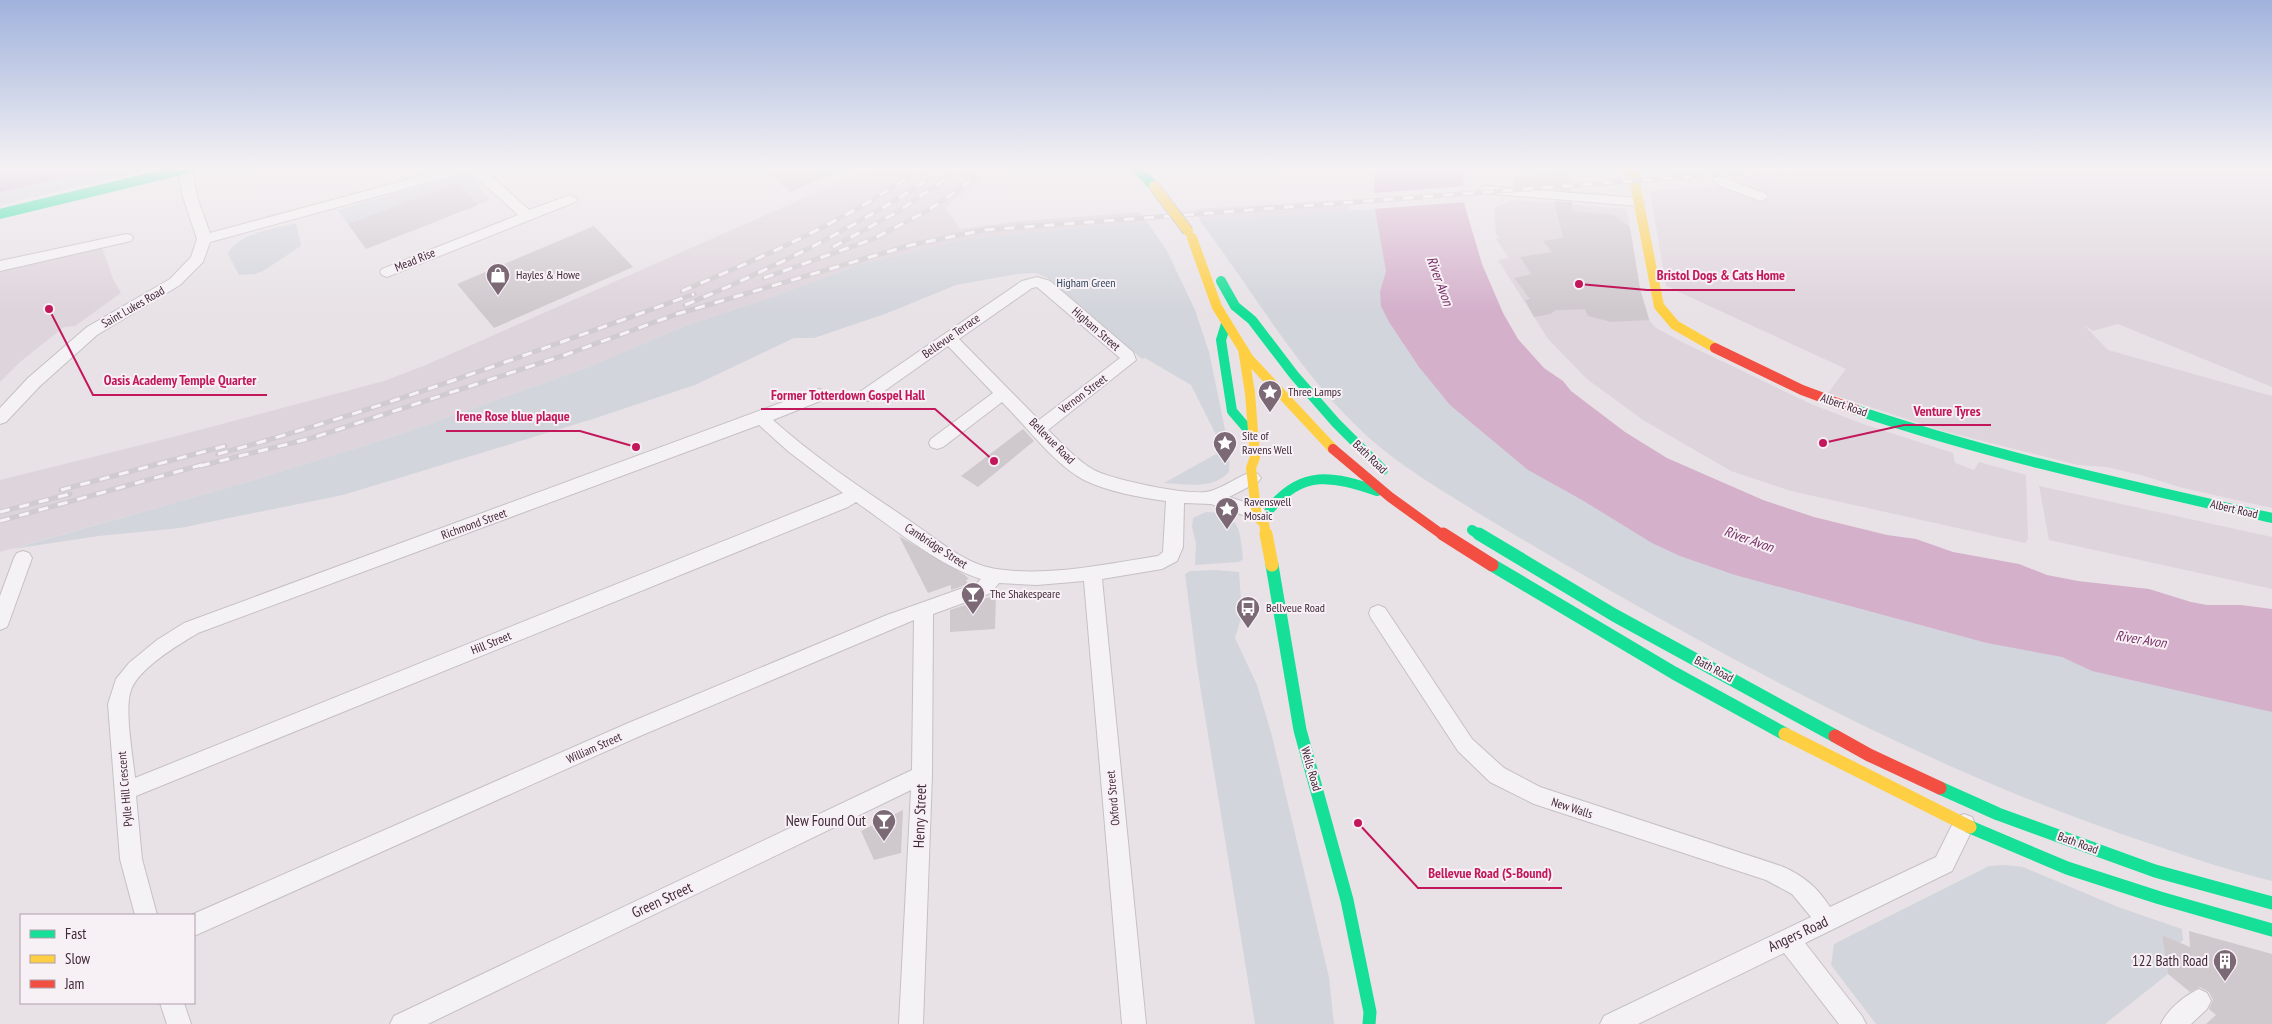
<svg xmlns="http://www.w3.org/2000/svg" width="2272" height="1024" font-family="'PT Sans Narrow',sans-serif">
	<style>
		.built { fill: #ded4db }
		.green { fill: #d3d5dc }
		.water { fill: #d4b0cb }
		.pier { fill: #e8e2e6 }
		.building { fill: #cfc8cd }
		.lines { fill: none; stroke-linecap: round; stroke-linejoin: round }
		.street-casing { stroke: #c6c0c4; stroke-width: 2 }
		.street { fill: #f4f2f4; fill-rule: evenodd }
		.fast-far1 { stroke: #16e098; stroke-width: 10 }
		.fast { stroke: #16e098; stroke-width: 13 }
		.slow-far1 { stroke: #ffcf43; stroke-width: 10 }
		.slow { stroke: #ffcf43; stroke-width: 13 }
		.jam-far1 { stroke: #f24e42; stroke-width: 10 }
		.jam { stroke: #f24e42; stroke-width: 13 }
		.rail-casing { stroke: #cfcbce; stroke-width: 5 }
		.rail { stroke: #f7f0f5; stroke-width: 3; stroke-dasharray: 10; stroke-linecap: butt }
		.slow-bridge-casing { stroke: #bdb4ba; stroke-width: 12; stroke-linecap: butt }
		.slow-bridge { stroke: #ffcf43; stroke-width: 10 }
		.labels { text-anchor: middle; stroke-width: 4; stroke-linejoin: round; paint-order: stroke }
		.street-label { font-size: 12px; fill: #422839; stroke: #f7f0f5 }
		.poi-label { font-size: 12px; fill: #422839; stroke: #f7f0f5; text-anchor: start }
		.park-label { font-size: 12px; fill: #34495f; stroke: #f7f0f5 }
		.water-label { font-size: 14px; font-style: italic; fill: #783065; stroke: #f7f0f5 }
		.near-street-label { font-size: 15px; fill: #422839; stroke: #f7f0f5 }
		.near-poi-label { font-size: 15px; fill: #422839; stroke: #f7f0f5; text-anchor: end }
		.leader { fill: none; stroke: #c2185b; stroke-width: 2 }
		.callout-dot { fill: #c2185b; stroke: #f7f0f5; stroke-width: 2 }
		.callout-label { font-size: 14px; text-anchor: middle; font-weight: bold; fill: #c2185b; stroke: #f7f0f5; stroke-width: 4; stroke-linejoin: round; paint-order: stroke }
	</style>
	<rect width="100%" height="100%" fill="#e8e2e6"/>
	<path class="built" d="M 872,168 L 995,168 L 945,207 L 960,229 L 1023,221 L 1139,212 L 1147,222 L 967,239 L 858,265 L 775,296 L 680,328 L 586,368 L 398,435 L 251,481 L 0,552 L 0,480 L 169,438 L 384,381 L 426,365 Z
		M 1723,168 L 2272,168 L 2272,387 L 2118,324 L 2093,331 L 2084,325 L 2108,350 L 2272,396 L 2272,508 L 2183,488 L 2141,475 L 2106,467 L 2078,465 L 1943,431 L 1828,393 L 1846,369 L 1666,286 L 1650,191 L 1758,184 L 1735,183 Z
		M 1347,200 L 1351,211 L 1200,221 L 1195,209 Z
		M 1513,200 L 1627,209 L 1640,289 L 1650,321 L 1656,328 L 1686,344 L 1811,404 L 1863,424 L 1953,453 L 1955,463 L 1974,470 L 1979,462 L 2026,475 L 2028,539 L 2025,543 L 1791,491 L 1731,471 L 1643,420 L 1587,379 L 1548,339 L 1498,260 L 1509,258 L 1496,239 L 1499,238 L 1496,233 L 1494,208 Z
		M 102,247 L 113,279 L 121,293 L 75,326 L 64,327 L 20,362 L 0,382 L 0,269 Z
		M 2039,486 L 2272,537 L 2272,589 L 2049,540 Z"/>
	<path class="green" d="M 50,168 L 157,168 L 0,205 L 0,175 Z
		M 1374,168 L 1527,429 L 2272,678 L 2272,881 C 2230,871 2189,857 2148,843 C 1960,781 1783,689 1611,591 C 1568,566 1525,541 1483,516 C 1448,494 1413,474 1381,448 C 1306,386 1258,297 1200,221 L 1375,209 Z
		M 462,175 L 472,177 L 489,200 L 478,205 L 458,182 L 348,224 L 338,210 Z
		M 1147,222 L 1167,251 L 1195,310 L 1209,352 L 1228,444 L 1222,447 L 1191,385 L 1145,358 L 1142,359 L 1046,277 L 1035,273 L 1017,274 L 956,285 L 885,314 L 814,338 L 794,338 L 695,385 L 596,418 L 343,495 L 180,528 L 99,536 L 12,549 L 251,481 L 398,435 L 586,368 L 680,328 L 775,296 L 858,265 L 967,239 Z
		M 296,223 L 301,246 L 263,271 L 255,274 L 239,275 L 228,254 C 238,232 276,229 296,223 Z
		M 1230,449 L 1229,472 C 1213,490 1186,484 1164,483 L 1216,454 Z
		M 1206,512 C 1240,513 1240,529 1243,559 L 1239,562 L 1195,565 L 1196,543 L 1192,527 L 1193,518 Z
		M 1216,570 L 1239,572 L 1242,615 L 1235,638 L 1257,685 L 1272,736 L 1329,977 L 1334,1024 L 1255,1024 L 1198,673 L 1185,574 L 1190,571 Z
		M 2005,865 L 2023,867 L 2118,907 L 2182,929 L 2183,940 L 2180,943 L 2162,935 L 2168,974 L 2105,1024 L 1876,1024 L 1831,965 L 1834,944 L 1989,866 Z"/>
	<path class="water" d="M 0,168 L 106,168 L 0,192 Z
		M 1374,168 L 1463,168 L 1464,203 L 1482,264 L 1503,313 L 1518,339 L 1544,368 L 1563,381 L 1571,391 L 1625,432 L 1667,458 L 1763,500 L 1814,517 L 1887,535 L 1916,539 L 1953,552 L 2019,564 L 2047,575 L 2078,581 L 2149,589 L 2191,602 L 2207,605 L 2241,605 L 2272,609 L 2272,712 L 2092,671 L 2062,657 L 1987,643 L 1735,575 L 1680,556 L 1652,543 L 1582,500 L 1528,470 L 1450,405 L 1419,367 L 1389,322 L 1381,306 L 1380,292 L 1386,271 L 1375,209 Z"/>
	<path class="pier" d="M 1466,186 L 1466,202 L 1373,209 L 1372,193 Z"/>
	<path class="building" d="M 763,168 L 844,168 L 790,192 Z
		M 1568,173 L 1570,191 L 1514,186 L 1514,178 Z
		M 458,182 L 478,205 L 366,249 L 348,224 Z
		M 1554,201 L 1572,202 L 1573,211 L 1614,215 L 1630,227 L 1640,289 L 1649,320 L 1611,322 L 1588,316 L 1585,309 L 1556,310 L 1550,314 L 1534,317 L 1525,300 L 1530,299 L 1514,278 L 1531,274 L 1520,257 L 1552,252 L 1543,241 L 1563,238 Z
		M 594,226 L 633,267 L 494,328 L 457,284 Z
		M 1023,429 L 1034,441 L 978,487 L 961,476 Z
		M 899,536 L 965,575 L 969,579 L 966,580 L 968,584 L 951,590 L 951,585 L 928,593 Z
		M 996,595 L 995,629 L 950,632 L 950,610 Z
		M 903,810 L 901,853 L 874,860 L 861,831 Z
		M 2189,931 L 2272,954 L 2272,1024 L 2206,1024 L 2216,1015 L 2209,1009 L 2213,1000 L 2209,992 L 2200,987 L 2190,992 L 2168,974 L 2162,935 L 2190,947 Z"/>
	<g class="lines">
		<g class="street-casing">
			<path id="street" d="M 180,168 L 190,168 L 192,170 L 197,197 L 210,233 L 451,168 L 483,168 L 529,210 L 570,195 L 577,199 L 575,202 L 387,277 L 382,275 L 380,272 L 382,269 L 518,215 L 470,171 L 210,242 L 203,262 L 180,285 L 97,335 L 40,386 L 6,422 L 0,424 L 0,408 L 28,378 L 87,327 L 170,279 L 191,257 L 197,239 L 183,197 L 178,170 Z
				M 1701,168 L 1716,168 L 1730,180 L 1766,194 L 1768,197 L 1761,201 L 1720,186 Z
				M 1486,186 L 1638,198 L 1645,202 L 1638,206 L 1481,193 L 1479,190 L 1481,187 Z
				M 126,234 L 131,235 L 133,238 L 131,241 L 0,271 L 0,261 Z
				M 1037,277 L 1050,281 L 1133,352 L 1136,360 L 1048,430 C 1063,444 1076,460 1094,470 C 1113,480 1192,497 1211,491 C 1223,487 1235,479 1246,474 L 1252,472 L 1258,474 L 1261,478 L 1258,482 L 1229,497 L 1263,508 L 1266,513 L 1263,518 L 1257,520 L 1211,504 L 1184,503 L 1183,547 L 1177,561 L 1162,569 L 1102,579 L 1146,1024 L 1122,1024 L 1084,581 L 1037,585 L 999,583 L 991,593 L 933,614 L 932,775 L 923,1024 L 899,1024 L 911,790 L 428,1024 L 390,1024 L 394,1016 L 912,770 L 914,620 L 640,736 L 194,936 L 194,915 L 191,915 L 626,724 L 887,615 L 977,583 L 981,579 C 939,566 892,527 856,502 L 848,507 L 136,796 L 142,859 L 157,915 L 135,915 L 120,859 L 108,704 L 116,679 L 129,663 L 157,640 L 184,623 L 813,391 L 819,389 L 825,391 L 827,395 L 825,399 L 773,420 C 815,458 863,489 910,521 C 937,539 964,564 996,569 C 1049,577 1105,564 1158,556 L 1163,552 L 1166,501 C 1138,497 1109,492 1084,480 C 1056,466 1025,425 1002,402 L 943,447 L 937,449 L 931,447 L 929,443 L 931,439 L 993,393 L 948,346 L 873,399 L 867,401 L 861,399 L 859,395 L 861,391 L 1022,281 ZM 1037,287 L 1120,358 L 1039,420 L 959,339 L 1032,288 ZM 759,425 L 789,452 L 843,493 L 135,778 C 133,756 124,709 131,690 C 139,668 178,645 198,633 Z
				M 23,551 L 29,553 L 32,558 L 9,622 L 7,627 L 0,630 L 0,596 L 14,558 L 17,553 Z
				M 1378,605 L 1385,608 L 1472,739 L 1504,768 L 1540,787 L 1781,866 C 1803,875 1817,887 1830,907 L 1936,857 L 1956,817 L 1964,814 L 1972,817 L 1975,824 L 1952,871 L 1805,943 L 1862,1016 L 1866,1024 L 1839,1024 L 1784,953 L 1638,1024 L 1600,1024 L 1604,1016 L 1811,917 L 1792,894 L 1766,880 L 1534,804 L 1490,782 L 1458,751 L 1371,618 L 1369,613 L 1371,608 Z
				M 2199,989 L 2207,993 L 2211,1001 L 2207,1009 L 2191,1024 L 2161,1024 C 2167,1010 2185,995 2199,989 Z
				M 160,1003 L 184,1003 L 191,1024 L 167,1024 Z"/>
		</g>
		<use href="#street" class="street"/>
		<path class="fast-far1" d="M 1136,168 L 1154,186
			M 0,214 L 190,168
			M 1221,281 L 1235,306 L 1252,320 L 1294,375 L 1336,423 L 1383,470
			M 1226,324 L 1221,340 L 1232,411 L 1250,432
			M 1856,410 C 1992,456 2132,486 2272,518
			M 1270,509 C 1302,469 1333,476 1377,491
			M 1472,530 L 1481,536"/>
		<path class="fast" d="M 1479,534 L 1614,615 L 1835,736
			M 1272,565 L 1300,730 L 1347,900 L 1370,1012 L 1369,1024
			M 1492,565 L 1674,673 L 1785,734
			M 1940,788 L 1998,814 L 2155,871 L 2272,903
			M 1970,827 L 2067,868 L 2160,898 L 2272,930"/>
		<path class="slow-far1" d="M 1632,168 L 1659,306 L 1675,325 L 1715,348
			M 1192,238 L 1217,307 L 1249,359 L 1333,449
			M 1243,349 L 1250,393 L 1255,457 L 1251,468 L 1257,517 L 1264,523 L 1266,536"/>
		<path class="slow" d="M 1266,534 L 1272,565
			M 1785,734 L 1970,827"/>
		<path class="jam-far1" d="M 1715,348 L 1802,390 L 1856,410
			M 1333,449 L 1390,497 L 1444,536"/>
		<path class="jam" d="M 1443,534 L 1492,565
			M 1835,736 L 1869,755 L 1940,788"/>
		<g class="rail-casing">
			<path id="rail" d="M 833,247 L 899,211 L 961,168
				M 764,278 L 873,239 L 927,211 L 990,168
				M 682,291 C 766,256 847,220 922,168
				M 685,305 C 777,267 863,224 945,168
				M 218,454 C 380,410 536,351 694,294
				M 200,466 L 312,438 L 565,355 L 677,314 L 911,245 L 984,230 L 1805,168
				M 61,490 L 225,446
				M 0,512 L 70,494
				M 0,521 L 205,464"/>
		</g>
		<use href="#rail" class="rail"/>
		<g class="slow-bridge-casing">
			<path id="slow-bridge" d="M 1154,186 L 1188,231"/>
		</g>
		<use href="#slow-bridge" class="slow-bridge"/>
	</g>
	<linearGradient id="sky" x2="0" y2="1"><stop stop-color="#a0b2dc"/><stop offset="0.54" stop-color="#f5f2f4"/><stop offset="1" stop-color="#f5f2f4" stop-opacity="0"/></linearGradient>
	<rect width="2272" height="311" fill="url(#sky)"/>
	<defs>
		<g id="shop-pin" transform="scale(1.25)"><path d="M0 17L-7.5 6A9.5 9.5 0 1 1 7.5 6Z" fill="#7c6976" stroke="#f7f0f5"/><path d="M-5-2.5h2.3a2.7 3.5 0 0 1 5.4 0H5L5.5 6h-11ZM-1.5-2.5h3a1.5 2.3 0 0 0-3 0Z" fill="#fff"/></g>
		<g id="sight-pin" transform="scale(1.25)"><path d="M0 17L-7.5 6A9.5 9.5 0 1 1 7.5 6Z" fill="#7c6976" stroke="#f7f0f5"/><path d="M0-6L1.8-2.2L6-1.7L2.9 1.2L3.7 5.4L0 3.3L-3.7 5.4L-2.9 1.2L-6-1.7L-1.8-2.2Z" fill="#fff"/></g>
		<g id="bar-pin" transform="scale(1.25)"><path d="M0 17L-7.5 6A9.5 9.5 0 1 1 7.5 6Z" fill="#7c6976" stroke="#f7f0f5"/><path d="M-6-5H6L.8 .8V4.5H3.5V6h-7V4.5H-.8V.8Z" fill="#fff"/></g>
		<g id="bus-pin" transform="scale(1.25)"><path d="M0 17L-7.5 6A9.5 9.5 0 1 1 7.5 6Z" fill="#7c6976" stroke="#f7f0f5"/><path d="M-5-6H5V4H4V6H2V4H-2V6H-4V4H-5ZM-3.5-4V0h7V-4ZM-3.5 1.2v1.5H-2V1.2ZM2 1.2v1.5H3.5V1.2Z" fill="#fff"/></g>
		<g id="building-pin" transform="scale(1.25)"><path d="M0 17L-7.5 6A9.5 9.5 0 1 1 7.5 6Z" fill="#7c6976" stroke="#f7f0f5"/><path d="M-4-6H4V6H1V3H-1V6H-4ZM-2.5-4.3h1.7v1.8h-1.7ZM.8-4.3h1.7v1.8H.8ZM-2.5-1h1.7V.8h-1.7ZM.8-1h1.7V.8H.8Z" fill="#fff"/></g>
	</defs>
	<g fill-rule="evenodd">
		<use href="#shop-pin" x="498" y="275"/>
		<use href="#sight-pin" x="1270" y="392"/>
		<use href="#sight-pin" x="1225" y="443"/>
		<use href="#sight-pin" x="1227" y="509"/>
		<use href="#bar-pin" x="973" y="594"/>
		<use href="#bus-pin" x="1248" y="608"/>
		<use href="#bar-pin" x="884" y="821"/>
		<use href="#building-pin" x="2225" y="961"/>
	</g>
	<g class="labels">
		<g class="street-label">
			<text transform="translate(415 260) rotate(-22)" y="4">Mead Rise</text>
			<text transform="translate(133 307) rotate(-30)" y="4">Saint Lukes Road</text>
			<text transform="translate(1096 329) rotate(41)" y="4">Higham Street</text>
			<text transform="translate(951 336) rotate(-35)" y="4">Bellevue Terrace</text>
			<text transform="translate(1083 394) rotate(-37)" y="4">Vernon Street</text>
			<text transform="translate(1844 405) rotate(19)" y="4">Albert Road</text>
			<text transform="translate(1052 441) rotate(45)" y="4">Bellevue Road</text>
			<text transform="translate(1370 457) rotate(44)" y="4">Bath Road</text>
			<text transform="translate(2234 509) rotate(13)" y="4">Albert Road</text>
			<text transform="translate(474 524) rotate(-20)" y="4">Richmond Street</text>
			<text transform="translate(936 546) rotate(33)" y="4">Cambridge Street</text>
			<text transform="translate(491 643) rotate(-22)" y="4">Hill Street</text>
			<text transform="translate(1714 669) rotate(28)" y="4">Bath Road</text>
			<text transform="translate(594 748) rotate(-24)" y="4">William Street</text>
			<text transform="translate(1311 769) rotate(74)" y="4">Wells Road</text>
			<text transform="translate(125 789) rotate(-95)" y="4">Pylle Hill Crescent</text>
			<text transform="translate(1113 798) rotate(-95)" y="4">Oxford Street</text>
			<text transform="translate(1572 808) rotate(18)" y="4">New Walls</text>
			<text transform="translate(2078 843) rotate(20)" y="4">Bath Road</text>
		</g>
		<g class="poi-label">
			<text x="516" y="279">Hayles &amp; Howe</text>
			<text x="1288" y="396">Three Lamps</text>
			<text x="1242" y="440">Site of<tspan x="1242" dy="14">Ravens Well</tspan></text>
			<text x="1244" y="506">Ravenswell<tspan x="1244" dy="14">Mosaic</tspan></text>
			<text x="990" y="598">The Shakespeare</text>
			<text x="1266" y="612">Bellveue Road</text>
		</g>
		<g class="park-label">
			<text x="1086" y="287">Higham Green</text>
		</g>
		<g class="water-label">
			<text transform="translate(1440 281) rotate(70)" y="5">River Avon</text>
			<text transform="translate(1749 539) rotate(20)" y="5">River Avon</text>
			<text transform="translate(2141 639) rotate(9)" y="5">River Avon</text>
		</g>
		<g class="near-street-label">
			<text transform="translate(920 816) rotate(-88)" y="5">Henry Street</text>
			<text transform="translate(662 900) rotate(-25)" y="5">Green Street</text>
			<text transform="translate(1798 934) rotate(-25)" y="5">Angers Road</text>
		</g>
		<g class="near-poi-label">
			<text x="866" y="826">New Found Out</text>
			<text x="2208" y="966">122 Bath Road</text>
		</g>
	</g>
	<path class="leader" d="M1579 284L1647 290H1795M49 309L93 395H267M994 461L935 409H761M1823 443L1904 425H1991M636 447L580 431H446M1358 823L1418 888H1562"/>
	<g class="callout-dot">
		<circle cx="1579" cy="284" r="5"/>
		<circle cx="49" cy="309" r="5"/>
		<circle cx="994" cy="461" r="5"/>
		<circle cx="1823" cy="443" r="5"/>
		<circle cx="636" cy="447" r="5"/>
		<circle cx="1358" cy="823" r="5"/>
	</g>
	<g class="callout-label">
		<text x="1721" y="280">Bristol Dogs &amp; Cats Home</text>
		<text x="180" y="385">Oasis Academy Temple Quarter</text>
		<text x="848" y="400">Former Totterdown Gospel Hall</text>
		<text x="1947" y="416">Venture Tyres</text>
		<text x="513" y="421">Irene Rose blue plaque</text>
		<text x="1490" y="878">Bellevue Road (S-Bound)</text>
	</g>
	<rect x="20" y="914" width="175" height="90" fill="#f7f0f5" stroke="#afa0aa"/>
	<rect x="30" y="930" width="25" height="8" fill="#16e098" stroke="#afa0aa"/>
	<text x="65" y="939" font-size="15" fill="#422839">Fast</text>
	<rect x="30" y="955" width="25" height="8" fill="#ffcf43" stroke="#afa0aa"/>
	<text x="65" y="964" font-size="15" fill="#422839">Slow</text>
	<rect x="30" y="980" width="25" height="8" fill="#f24e42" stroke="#afa0aa"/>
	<text x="65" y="989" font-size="15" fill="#422839">Jam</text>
</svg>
